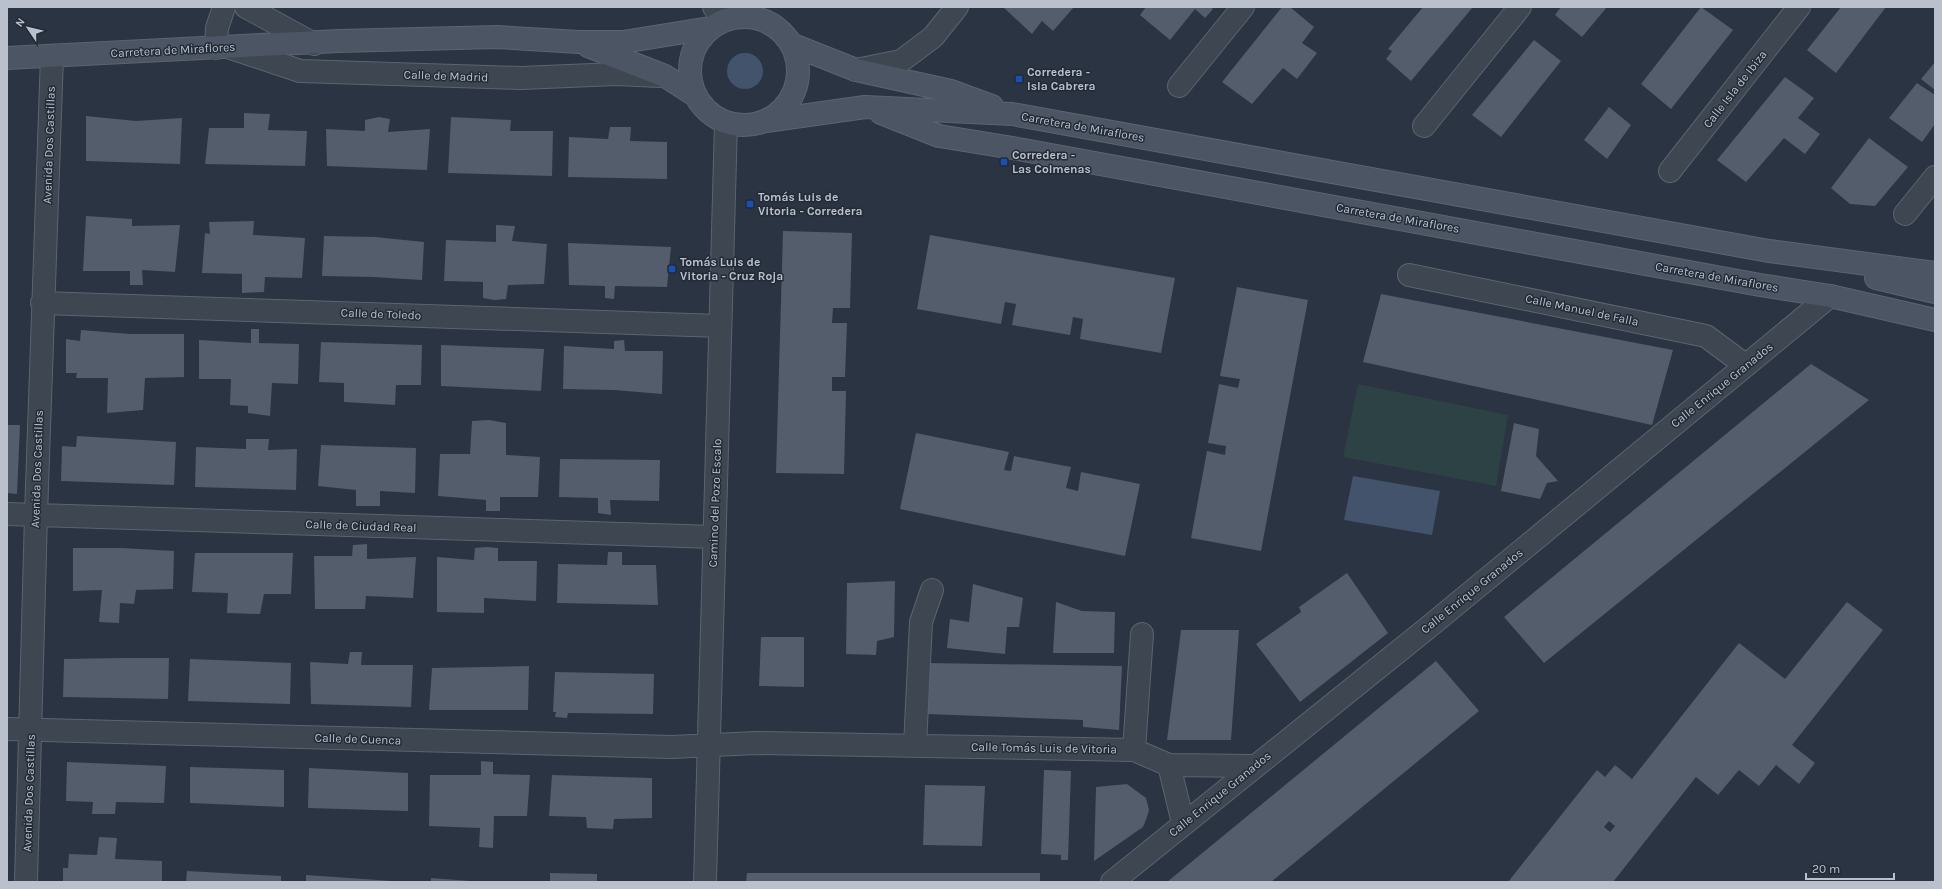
<svg xmlns="http://www.w3.org/2000/svg" width="1942" height="889" font-family="Karla,sans-serif">
	<style>
		.green { fill: #2d4244 }
		.water { fill: #43536b }
		.building { fill: #535d6c; fill-rule: evenodd }
		.lines { fill: none; stroke-linecap: round; stroke-linejoin: round }
		.street-casing { stroke: #5c646f; stroke-width: 24 }
		.secondary-casing { stroke: #5c646f; stroke-width: 24 }
		.street { stroke: #3e4652; stroke-width: 22 }
		.secondary { stroke: #4c5564; stroke-width: 22 }
		.transit-dot { fill: #1a4fb4; stroke: #222b37; stroke-width: 1.5 }
		.labels { text-anchor: middle; stroke-width: 3; stroke-linejoin: round; paint-order: stroke }
		.street-label { font-size: 12px; fill: #bbc1cc; stroke: #222b37 }
		.poi-label { font-size: 12px; font-weight: bold; fill: #bbc1cc; stroke: #222b37; text-anchor: start }
	</style>
	<rect width="100%" height="100%" fill="#2a3442"/>
	<path class="green" d="M 1358,384 L 1508,415 L 1496,486 L 1343,457 Z"/>
	<path class="water" d="M727 71a18 18 0 1 1 36 0a18 18 0 1 1-36 0Z
		M 1353,476 L 1440,491 L 1432,535 L 1344,520 Z"/>
	<path class="building" d="M 1003,7 L 1074,7 L 1053,31 L 1042,21 L 1032,34 Z
		M 1146,7 L 1210,7 L 1213,9 L 1205,18 L 1195,9 L 1170,40 L 1140,15 Z
		M 1282,7 L 1290,7 L 1314,27 L 1302,43 L 1317,53 L 1297,79 L 1283,68 L 1252,104 L 1222,82 Z
		M 1423,7 L 1473,7 L 1411,81 L 1386,59 L 1392,51 L 1388,49 Z
		M 1561,7 L 1607,7 L 1582,37 L 1555,15 Z
		M 1701,7 L 1733,30 L 1671,109 L 1641,84 Z
		M 1841,7 L 1886,7 L 1836,73 L 1807,50 Z
		M 1534,40 L 1561,61 L 1501,137 L 1472,115 Z
		M 1935,62 L 1935,90 L 1921,79 Z
		M 1785,77 L 1814,98 L 1798,118 L 1820,134 L 1805,154 L 1784,138 L 1746,182 L 1717,160 Z
		M 1917,83 L 1935,95 L 1935,124 L 1922,142 L 1889,118 Z
		M 1609,107 L 1631,125 L 1607,159 L 1584,140 Z
		M 244,113 L 270,114 L 268,130 L 307,131 L 305,166 L 205,164 L 209,128 L 244,128 Z
		M 86,116 L 136,121 L 182,118 L 180,164 L 86,161 Z
		M 379,117 L 390,119 L 388,132 L 430,129 L 427,170 L 327,166 L 326,129 L 365,131 L 365,120 Z
		M 451,117 L 511,120 L 510,131 L 553,131 L 552,176 L 448,173 Z
		M 610,127 L 631,127 L 630,141 L 667,142 L 667,179 L 568,177 L 569,137 L 608,139 Z
		M 1869,138 L 1908,167 L 1875,206 L 1850,204 L 1831,188 Z
		M 86,216 L 132,219 L 132,226 L 180,225 L 175,272 L 142,270 L 143,285 L 130,285 L 130,271 L 83,271 Z
		M 254,221 L 253,235 L 305,238 L 302,278 L 265,277 L 264,292 L 242,293 L 242,274 L 202,273 L 205,233 L 210,234 L 209,222 Z
		M 496,225 L 515,226 L 512,241 L 547,244 L 544,284 L 508,285 L 506,299 L 494,300 L 483,298 L 483,282 L 444,281 L 446,240 L 496,242 Z
		M 783,231 L 852,233 L 850,308 L 833,308 L 832,323 L 847,323 L 845,377 L 832,377 L 832,391 L 846,391 L 844,474 L 776,473 Z
		M 930,235 L 1175,278 L 1161,353 L 1080,339 L 1083,319 L 1073,317 L 1070,335 L 1012,325 L 1016,304 L 1005,302 L 1001,324 L 917,309 Z
		M 324,236 L 375,237 L 424,242 L 422,280 L 373,277 L 322,276 Z
		M 568,243 L 671,247 L 667,287 L 615,286 L 614,299 L 605,298 L 605,286 L 569,285 Z
		M 1237,287 L 1308,300 L 1261,551 L 1191,538 L 1207,451 L 1225,455 L 1226,446 L 1208,443 L 1219,384 L 1238,388 L 1240,379 L 1220,376 Z
		M 1381,294 L 1673,350 L 1652,425 L 1363,362 Z
		M 251,329 L 259,329 L 259,343 L 299,344 L 298,384 L 272,383 L 270,416 L 248,413 L 248,406 L 230,405 L 231,379 L 199,379 L 199,340 L 251,343 Z
		M 81,330 L 130,334 L 184,334 L 184,377 L 145,378 L 143,410 L 107,413 L 108,378 L 76,378 L 77,373 L 66,373 L 66,339 L 80,341 Z
		M 624,340 L 625,351 L 663,351 L 662,394 L 614,390 L 563,389 L 564,346 L 614,349 L 614,341 Z
		M 321,342 L 422,345 L 421,385 L 396,385 L 395,405 L 344,402 L 344,383 L 319,382 Z
		M 441,345 L 544,349 L 541,391 L 441,386 Z
		M 1811,364 L 1869,400 L 1544,663 L 1504,617 Z
		M 489,420 L 506,423 L 506,455 L 540,457 L 538,497 L 500,497 L 500,511 L 486,511 L 486,500 L 438,496 L 440,454 L 470,454 L 472,421 Z
		M 1514,423 L 1539,429 L 1536,456 L 1558,481 L 1547,483 L 1540,499 L 1501,491 Z
		M 7,425 L 20,425 L 17,494 L 7,493 Z
		M 916,433 L 1009,452 L 1004,470 L 1011,471 L 1014,456 L 1071,467 L 1066,488 L 1078,491 L 1081,472 L 1140,484 L 1125,556 L 900,509 Z
		M 77,436 L 176,442 L 174,485 L 61,481 L 62,446 L 76,447 Z
		M 246,439 L 269,439 L 268,450 L 297,449 L 296,490 L 195,487 L 196,447 L 246,449 Z
		M 321,445 L 416,448 L 415,493 L 380,491 L 380,506 L 356,506 L 356,490 L 318,486 Z
		M 560,459 L 660,460 L 659,501 L 610,500 L 611,515 L 598,513 L 598,498 L 559,497 Z
		M 367,544 L 367,559 L 416,557 L 413,598 L 366,596 L 365,609 L 315,609 L 314,556 L 352,556 L 353,545 Z
		M 486,547 L 498,548 L 498,561 L 537,561 L 536,601 L 484,598 L 484,613 L 437,612 L 437,557 L 474,560 L 475,548 Z
		M 73,548 L 122,548 L 174,551 L 173,589 L 136,590 L 134,604 L 120,603 L 119,623 L 99,622 L 102,590 L 73,591 Z
		M 608,552 L 622,552 L 622,565 L 656,565 L 658,605 L 557,603 L 558,564 L 607,565 Z
		M 195,553 L 293,553 L 291,594 L 264,594 L 260,614 L 227,613 L 228,593 L 192,592 Z
		M 1347,573 L 1388,633 L 1300,702 L 1256,644 L 1301,612 L 1299,607 Z
		M 895,581 L 894,637 L 877,641 L 876,655 L 846,654 L 847,583 Z
		M 973,584 L 1023,598 L 1019,627 L 1007,627 L 1005,654 L 947,648 L 950,619 L 969,622 Z
		M 1056,602 L 1082,611 L 1115,612 L 1114,653 L 1053,653 Z
		M 1847,602 L 1883,630 L 1792,745 L 1815,763 L 1799,784 L 1776,765 L 1759,786 L 1739,770 L 1718,795 L 1696,777 L 1613,882 L 1508,882 L 1597,770 L 1605,777 L 1615,765 L 1632,779 L 1739,643 L 1785,679 ZM 1609,821 L 1615,826 L 1610,832 L 1604,827 Z
		M 1181,630 L 1239,630 L 1231,740 L 1167,740 Z
		M 761,637 L 804,637 L 804,687 L 759,686 Z
		M 350,652 L 362,652 L 361,665 L 413,665 L 411,707 L 311,704 L 310,662 L 348,664 Z
		M 121,658 L 169,658 L 168,699 L 63,697 L 64,659 Z
		M 190,659 L 291,663 L 290,704 L 188,701 Z
		M 1436,661 L 1479,711 L 1271,882 L 1167,882 Z
		M 928,663 L 1122,666 L 1119,730 L 1083,727 L 1083,720 L 927,714 Z
		M 529,666 L 528,710 L 429,710 L 432,668 Z
		M 555,672 L 654,674 L 653,714 L 568,713 L 567,718 L 555,717 L 556,712 L 553,712 Z
		M 481,761 L 493,762 L 493,774 L 530,775 L 527,816 L 494,816 L 493,848 L 479,847 L 480,828 L 429,826 L 430,775 L 481,775 Z
		M 67,762 L 166,766 L 164,803 L 116,802 L 115,814 L 92,814 L 93,802 L 66,801 Z
		M 190,767 L 284,770 L 284,807 L 190,803 Z
		M 309,768 L 408,773 L 408,811 L 308,808 Z
		M 1044,770 L 1071,771 L 1068,860 L 1061,860 L 1061,855 L 1041,854 Z
		M 552,775 L 652,778 L 652,818 L 614,819 L 613,829 L 587,828 L 586,817 L 549,816 Z
		M 1127,784 L 1146,798 L 1149,810 L 1146,820 L 1143,827 L 1094,861 L 1096,787 Z
		M 925,785 L 985,786 L 982,846 L 923,845 Z
		M 99,837 L 117,838 L 115,859 L 162,861 L 162,882 L 63,882 L 63,868 L 68,868 L 69,854 L 97,855 Z
		M 187,871 L 281,876 L 281,882 L 186,882 Z
		M 550,873 L 597,874 L 597,882 L 550,882 Z
		M 747,873 L 1040,873 L 1040,882 L 746,882 Z
		M 306,875 L 392,881 L 392,882 L 306,882 Z
		M 431,878 L 471,881 L 471,882 L 431,882 Z"/>
	<g class="lines">
		<g class="street-casing">
			<path id="street" d="M 246,7 L 314,44
				M 714,7 L 723,20
				M 216,48 L 217,28 L 224,7
				M 231,48 L 300,71 L 521,78 L 616,74 L 660,76
				M 856,70 L 901,61 L 933,37 L 957,7
				M 1179,86 L 1243,7
				M 1424,126 L 1520,7
				M 1670,171 L 1799,7
				M 1905,214 L 1935,177
				M 1409,275 L 1706,336 L 1745,365
				M 42,303 L 720,326
				M 7,514 L 714,537
				M 7,729 L 672,747 L 756,743 L 1134,750 L 1169,765 L 1254,766
				M 915,746 L 921,622 L 932,590
				M 1134,750 L 1142,634
				M 1169,765 L 1183,823
				M 26,882 L 36,515 L 52,56
				M 705,882 L 726,123
				M 1112,882 L 1430,626 L 1830,296"/>
		</g>
		<g class="secondary-casing">
			<path id="secondary" d="M690 71a54 54 0 1 1 108 0a54 54 0 1 1-108 0Z
				M 793,45 L 856,70 L 951,91 L 992,106
				M 588,46 L 665,76 L 696,96
				M 7,58 L 339,41 L 497,37 L 578,42 L 623,42 L 710,28
				M 881,113 L 939,136 L 1007,147 L 1760,285 L 1830,296 L 1935,320
				M 766,121 L 865,107 L 1012,114 L 1769,251 L 1935,273
				M 1876,278 L 1935,292"/>
		</g>
		<use href="#street" class="street"/>
		<use href="#secondary" class="secondary"/>
	</g>
	<g class="transit-dot">
		<rect x="1015" y="75" width="8" height="8" rx="2"/>
		<rect x="1000" y="158" width="8" height="8" rx="2"/>
		<rect x="746" y="200" width="8" height="8" rx="2"/>
		<rect x="668" y="265" width="8" height="8" rx="2"/>
	</g>
	<g class="labels">
		<g class="street-label">
			<text transform="translate(173 50) rotate(-3)" y="4">Carretera de Miraflores</text>
			<text transform="translate(446 76) rotate(2)" y="4">Calle de Madrid</text>
			<text transform="translate(1735 89) rotate(-52)" y="4">Calle Isla de Ibiza</text>
			<text transform="translate(1083 127) rotate(10)" y="4">Carretera de Miraflores</text>
			<text transform="translate(49 145) rotate(-88)" y="4">Avenida Dos Castillas</text>
			<text transform="translate(1398 218) rotate(10)" y="4">Carretera de Miraflores</text>
			<text transform="translate(1717 277) rotate(10)" y="4">Carretera de Miraflores</text>
			<text transform="translate(1582 310) rotate(12)" y="4">Calle Manuel de Falla</text>
			<text transform="translate(381 314) rotate(2)" y="4">Calle de Toledo</text>
			<text transform="translate(1722 385) rotate(-39)" y="4">Calle Enrique Granados</text>
			<text transform="translate(37 469) rotate(-88)" y="4">Avenida Dos Castillas</text>
			<text transform="translate(715 503) rotate(-88)" y="4">Camino del Pozo Escalo</text>
			<text transform="translate(361 526) rotate(2)" y="4">Calle de Ciudad Real</text>
			<text transform="translate(1472 591) rotate(-39)" y="4">Calle Enrique Granados</text>
			<text transform="translate(358 739) rotate(2)" y="4">Calle de Cuenca</text>
			<text transform="translate(1044 748) rotate(1)" y="4">Calle Tomás Luis de Vitoria</text>
			<text transform="translate(29 793) rotate(-88)" y="4">Avenida Dos Castillas</text>
			<text transform="translate(1220 794) rotate(-39)" y="4">Calle Enrique Granados</text>
		</g>
		<g class="poi-label">
			<text x="1027" y="76">Corredera -<tspan x="1027" dy="14">Isla Cabrera</tspan></text>
			<text x="1012" y="159">Corredera -<tspan x="1012" dy="14">Las Colmenas</tspan></text>
			<text x="758" y="201">Tomás Luis de<tspan x="758" dy="14">Vitoria - Corredera</tspan></text>
			<text x="680" y="266">Tomás Luis de<tspan x="680" dy="14">Vitoria - Cruz Roja</tspan></text>
		</g>
	</g>
	<rect width="1942" height="889" fill="none" stroke="#bbc1cc" stroke-width="16"/>
	<g transform="translate(28 28) rotate(305)" stroke="#222b37" stroke-width="3" paint-order="stroke">
	<path d="M0-3L7 15L0 10L-7 15Z" fill="#bbc1cc"/>
	<text y="-6" font-size="11" font-weight="bold" text-anchor="middle" fill="#bbc1cc">N</text>
	</g>
	<path d="M1806 873v6h88v-6" fill="none" stroke="#bbc1cc" stroke-width="2"/>
	<text x="1812" y="873" font-size="12" fill="#bbc1cc" stroke="#222b37" stroke-width="3" paint-order="stroke">20 m</text>
</svg>
